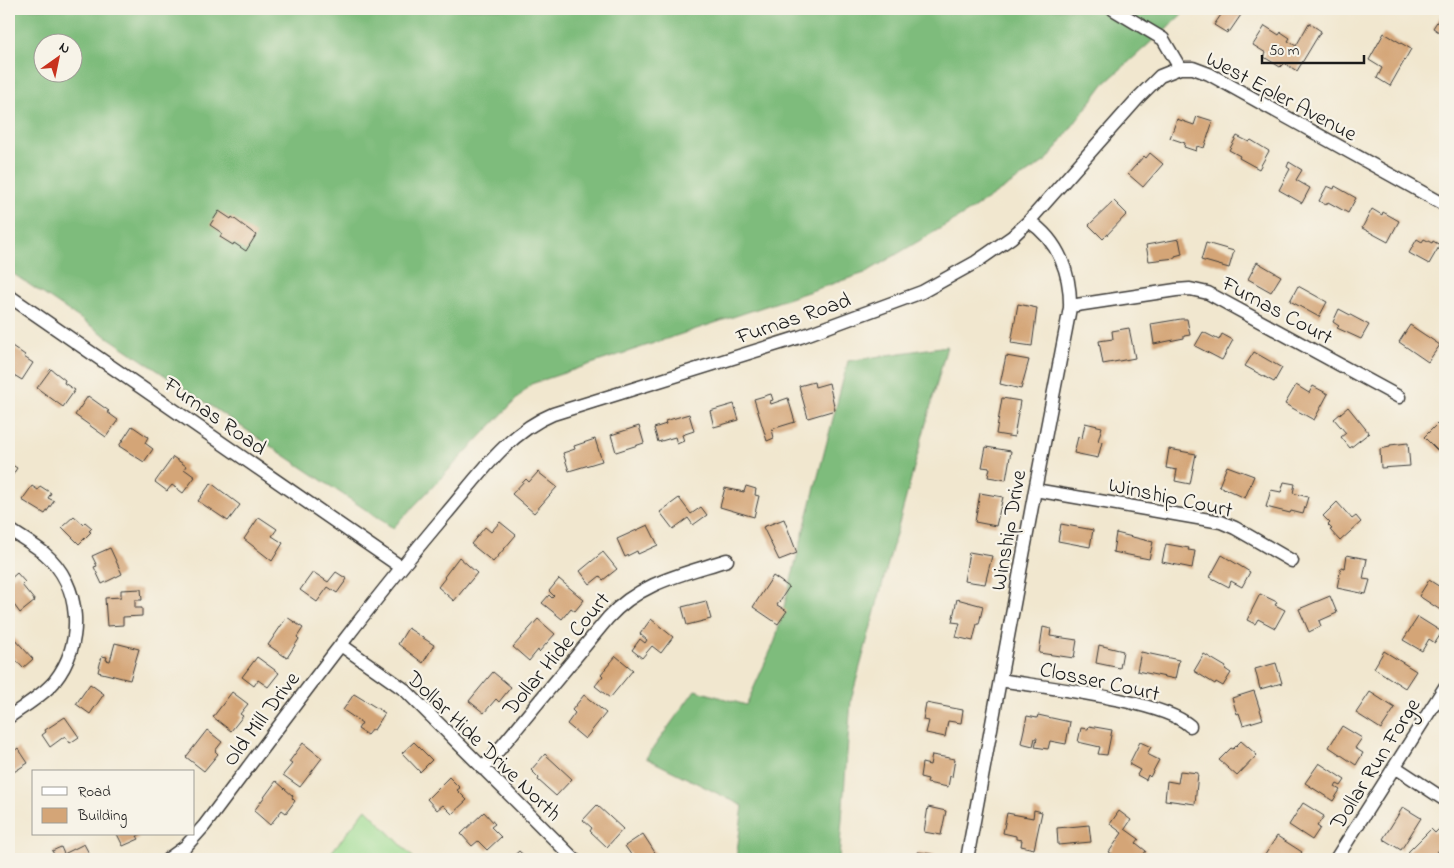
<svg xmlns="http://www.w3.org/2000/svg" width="1454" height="868" font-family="'Indie Flower',sans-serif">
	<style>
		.green { fill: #9ddc92; stroke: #5c7c57 }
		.forest { fill: #7ebc7c; stroke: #4d6c4c; fill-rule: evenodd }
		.building { fill: #d4a577 }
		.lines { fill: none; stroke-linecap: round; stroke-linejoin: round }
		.minor-casing { stroke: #3c3a37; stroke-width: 15 }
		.minor { stroke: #fff; stroke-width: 12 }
		.labels { text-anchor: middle; stroke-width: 4.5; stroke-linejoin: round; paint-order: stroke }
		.street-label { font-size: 22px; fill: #1c1c1c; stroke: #f7f3e8 }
	</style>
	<rect width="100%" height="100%" fill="#f7f3e8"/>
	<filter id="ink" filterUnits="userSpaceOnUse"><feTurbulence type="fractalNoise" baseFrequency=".02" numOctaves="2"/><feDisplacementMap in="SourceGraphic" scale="10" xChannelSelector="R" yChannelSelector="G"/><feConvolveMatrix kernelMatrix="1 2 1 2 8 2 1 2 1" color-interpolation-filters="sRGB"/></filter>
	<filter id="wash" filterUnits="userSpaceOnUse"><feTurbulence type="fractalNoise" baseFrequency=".0096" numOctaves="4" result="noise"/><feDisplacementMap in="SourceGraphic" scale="20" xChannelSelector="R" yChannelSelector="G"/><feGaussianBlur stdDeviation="1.12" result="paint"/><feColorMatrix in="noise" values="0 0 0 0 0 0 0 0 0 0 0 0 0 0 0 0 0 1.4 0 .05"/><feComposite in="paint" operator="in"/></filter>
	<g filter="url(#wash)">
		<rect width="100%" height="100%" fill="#f1e7cf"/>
		<path class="green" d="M 366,809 L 415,859 L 326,859 Z"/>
		<path class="forest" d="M 9,9 L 1188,9 L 1104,84 L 1047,160 L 968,212 L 865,273 L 531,384 L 393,528 L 9,271 ZM 42,42 L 72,42 L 72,72 L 42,72 Z
			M 947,346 L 851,700 L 839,859 L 736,859 L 743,806 L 646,758 L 695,690 L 746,705 L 775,641 L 848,361 Z"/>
		<g id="blocks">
			<path class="building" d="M 1225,9 L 1245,9 L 1230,31 L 1228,30 L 1227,33 L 1214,25 Z
				M 1442,14 L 1445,16 L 1445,36 L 1433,28 Z
				M 1309,23 L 1321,31 L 1297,71 L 1284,63 L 1280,67 L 1264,57 L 1266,53 L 1253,45 L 1265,26 L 1279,35 L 1281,32 L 1290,38 L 1288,41 L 1296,46 Z
				M 1384,33 L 1411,49 L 1390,86 L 1377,78 L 1382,68 L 1369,60 Z
				M 1197,116 L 1213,121 L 1204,148 L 1197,146 L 1196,151 L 1184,147 L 1185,143 L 1170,138 L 1177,119 L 1194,125 Z
				M 1237,136 L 1249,142 L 1251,140 L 1269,151 L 1259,169 L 1239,158 L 1240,156 L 1229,150 Z
				M 1150,153 L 1163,164 L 1143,187 L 1128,174 L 1144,156 L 1146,158 Z
				M 1289,162 L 1302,170 L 1296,180 L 1310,188 L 1302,203 L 1279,190 L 1290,169 L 1287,167 Z
				M 1327,186 L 1334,189 L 1335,186 L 1356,198 L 1348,213 L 1328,202 L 1326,205 L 1319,201 Z
				M 1114,201 L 1127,214 L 1103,239 L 1089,225 Z
				M 1372,209 L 1382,215 L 1383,212 L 1399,221 L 1388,242 L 1362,228 Z
				M 219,211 L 231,219 L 232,217 L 256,235 L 246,251 L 234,243 L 233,245 L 220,237 L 222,233 L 210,225 Z
				M 1179,239 L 1182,254 L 1175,256 L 1175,258 L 1149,261 L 1146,245 Z
				M 1417,239 L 1422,242 L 1424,239 L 1432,243 L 1433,241 L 1440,245 L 1429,264 L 1409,253 Z
				M 1206,243 L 1234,251 L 1229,268 L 1201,260 Z
				M 1257,262 L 1281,276 L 1271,292 L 1248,279 Z
				M 1298,286 L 1327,302 L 1319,317 L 1290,301 Z
				M 1018,304 L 1037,308 L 1032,346 L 1011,343 Z
				M 1339,309 L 1369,325 L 1361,339 L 1337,328 L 1339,326 L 1333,322 Z
				M 1181,319 L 1187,319 L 1190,335 L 1184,336 L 1184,338 L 1154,344 L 1151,324 Z
				M 1410,325 L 1440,345 L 1428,362 L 1399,342 Z
				M 1129,328 L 1135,358 L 1103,364 L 1099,341 L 1113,339 L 1112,331 Z
				M 1203,332 L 1219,340 L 1222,334 L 1233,340 L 1222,360 L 1195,346 Z
				M 9,344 L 25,355 L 24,357 L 33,363 L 22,380 L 9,372 Z
				M 1254,352 L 1282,368 L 1274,382 L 1245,366 Z
				M 1006,356 L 1029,360 L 1021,389 L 1000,384 Z
				M 51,369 L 65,380 L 64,383 L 75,390 L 63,407 L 37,388 Z
				M 814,382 L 815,387 L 829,383 L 835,410 L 808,418 L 799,386 Z
				M 1296,385 L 1309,393 L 1313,386 L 1328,394 L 1314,420 L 1285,404 Z
				M 771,394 L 773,400 L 770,401 L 771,404 L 788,398 L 795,422 L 772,429 L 774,438 L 767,441 L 754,399 Z
				M 88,396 L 109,411 L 107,412 L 118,420 L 106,437 L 75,415 Z
				M 1002,398 L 1020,401 L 1014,437 L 996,434 Z
				M 734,404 L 739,420 L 714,427 L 710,411 Z
				M 1348,407 L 1369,433 L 1350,448 L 1341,437 L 1346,433 L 1334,419 Z
				M 689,414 L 694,431 L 682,435 L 684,441 L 677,444 L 675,437 L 658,442 L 654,428 L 666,424 L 665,421 Z
				M 1445,422 L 1445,448 L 1440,453 L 1424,437 L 1437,424 L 1440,427 Z
				M 1085,423 L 1102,427 L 1098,441 L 1102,442 L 1098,458 L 1074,453 L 1078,437 L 1082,438 Z
				M 132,426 L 148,437 L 145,443 L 153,449 L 144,462 L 119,446 Z
				M 639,426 L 644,443 L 616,452 L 611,435 Z
				M 595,439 L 602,461 L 569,471 L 563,453 L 575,449 L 574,446 Z
				M 1408,443 L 1410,466 L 1381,468 L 1380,449 L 1390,447 L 1390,445 Z
				M 986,447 L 1011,451 L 1006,480 L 988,477 L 990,468 L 982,467 Z
				M 1169,449 L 1196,454 L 1190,484 L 1175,481 L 1177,470 L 1166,468 Z
				M 173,457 L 186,466 L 184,469 L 195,477 L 183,493 L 172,485 L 167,491 L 155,482 Z
				M 9,463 L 17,468 L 9,481 Z
				M 1227,466 L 1254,476 L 1245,498 L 1219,486 Z
				M 538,472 L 557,487 L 534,513 L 512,494 L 526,479 L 529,482 Z
				M 1284,482 L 1295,484 L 1293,493 L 1308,497 L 1303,514 L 1291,511 L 1290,513 L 1266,507 L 1271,490 L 1281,492 Z
				M 211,483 L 240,505 L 228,521 L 198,501 Z
				M 32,486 L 38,490 L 40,486 L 51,493 L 48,498 L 54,501 L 45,514 L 22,500 Z
				M 746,486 L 756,489 L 755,495 L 759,496 L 754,517 L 720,507 L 725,488 L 744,492 Z
				M 980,493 L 1003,497 L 996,526 L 975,522 Z
				M 679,498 L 691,514 L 701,507 L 707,515 L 693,525 L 688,518 L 673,529 L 660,512 Z
				M 1337,502 L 1352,519 L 1356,516 L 1361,522 L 1340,541 L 1330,530 L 1332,529 L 1328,525 L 1330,523 L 1323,516 Z
				M 74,516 L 83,524 L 85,522 L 92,528 L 89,531 L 91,532 L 79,544 L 62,527 Z
				M 259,517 L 277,529 L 272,536 L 283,543 L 272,561 L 244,539 Z
				M 784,519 L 797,553 L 779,560 L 763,527 Z
				M 500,522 L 516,535 L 493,562 L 471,544 L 485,527 L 491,532 Z
				M 1061,524 L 1093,530 L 1090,547 L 1058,541 Z
				M 648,525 L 658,545 L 638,554 L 637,551 L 625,557 L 617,539 Z
				M 1116,533 L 1153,542 L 1149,559 L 1113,552 Z
				M 1166,544 L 1189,548 L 1188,550 L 1195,551 L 1192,568 L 1162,562 Z
				M 110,548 L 122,574 L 102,584 L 94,567 L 97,566 L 92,556 Z
				M 603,552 L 617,569 L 603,580 L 600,576 L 590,584 L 580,571 Z
				M 969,552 L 992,556 L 985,584 L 964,581 Z
				M 1222,555 L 1250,572 L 1242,587 L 1231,581 L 1229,587 L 1210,577 Z
				M 1347,555 L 1367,559 L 1363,579 L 1370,580 L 1366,594 L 1337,588 L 1341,567 L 1345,568 Z
				M 459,557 L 477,573 L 454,601 L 438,587 L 445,578 L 444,577 Z
				M 313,572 L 328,582 L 336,572 L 347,579 L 337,593 L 328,587 L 317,602 L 300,590 Z
				M 17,573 L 25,582 L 22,585 L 35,601 L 20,613 L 9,598 L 9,580 Z
				M 773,576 L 789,587 L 777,605 L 787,611 L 778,624 L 753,607 Z
				M 559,579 L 584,600 L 575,611 L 571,608 L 562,619 L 542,603 L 549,595 L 552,598 L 554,596 L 549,591 Z
				M 1429,580 L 1445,590 L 1445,613 L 1419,596 Z
				M 141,589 L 142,600 L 135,600 L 135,608 L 142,608 L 142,616 L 123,617 L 123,625 L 107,626 L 105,598 L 121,597 L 121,590 Z
				M 1260,594 L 1277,602 L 1275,605 L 1285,610 L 1275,628 L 1258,619 L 1255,624 L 1247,620 Z
				M 1330,596 L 1337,613 L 1319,621 L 1321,626 L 1309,632 L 1299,609 Z
				M 957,599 L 983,606 L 979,624 L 977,624 L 973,641 L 956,637 L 960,623 L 952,622 Z
				M 706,601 L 711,619 L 687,625 L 682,607 Z
				M 287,617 L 303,628 L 297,637 L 299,639 L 287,658 L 268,645 Z
				M 1418,617 L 1442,632 L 1435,643 L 1429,639 L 1422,651 L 1403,640 Z
				M 538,619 L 555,634 L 539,652 L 538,650 L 529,661 L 513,647 Z
				M 651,619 L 673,637 L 661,653 L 652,646 L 642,658 L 632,650 L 640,639 L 645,643 L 647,640 L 640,634 Z
				M 1043,627 L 1051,629 L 1050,636 L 1077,640 L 1074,658 L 1039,653 Z
				M 408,628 L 434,645 L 423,663 L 398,644 Z
				M 13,637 L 33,659 L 23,668 L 14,658 L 9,662 L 9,641 Z
				M 115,643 L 139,649 L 130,680 L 98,672 L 102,656 L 107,657 L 106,660 L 110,661 Z
				M 1099,645 L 1123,651 L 1120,668 L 1096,663 Z
				M 1384,651 L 1416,671 L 1405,688 L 1374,668 Z
				M 1141,652 L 1179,660 L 1175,679 L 1137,671 Z
				M 1204,654 L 1226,667 L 1225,669 L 1231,673 L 1223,686 L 1216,682 L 1215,684 L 1194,671 Z
				M 616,656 L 633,670 L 610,698 L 595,686 L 603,676 L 601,674 Z
				M 257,657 L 279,673 L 268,687 L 258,680 L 254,686 L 242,677 Z
				M 1276,663 L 1282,683 L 1260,689 L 1255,669 Z
				M 493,672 L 511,687 L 499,702 L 496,699 L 484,713 L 469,701 Z
				M 90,684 L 104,694 L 90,714 L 76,704 Z
				M 1254,691 L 1263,719 L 1243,725 L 1239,713 L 1237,714 L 1232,698 Z
				M 232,692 L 248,704 L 240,714 L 243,716 L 231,731 L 213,717 Z
				M 1370,692 L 1395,708 L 1381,729 L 1356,713 Z
				M 354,694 L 385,713 L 374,730 L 372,729 L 367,735 L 358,729 L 362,723 L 343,710 Z
				M 584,695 L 606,713 L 585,739 L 567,724 L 575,713 L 572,710 Z
				M 926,703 L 963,710 L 961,723 L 948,721 L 945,737 L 926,733 L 929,721 L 923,720 Z
				M 1038,715 L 1070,722 L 1066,744 L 1050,741 L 1048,749 L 1035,747 L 1037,738 L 1035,738 L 1033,746 L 1021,743 L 1027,716 L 1037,718 Z
				M 65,717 L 79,737 L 70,743 L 65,736 L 50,747 L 42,735 L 46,732 L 45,730 Z
				M 1089,726 L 1112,730 L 1107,755 L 1098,754 L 1100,747 L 1078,742 L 1081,728 L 1088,729 Z
				M 1342,726 L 1362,738 L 1355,748 L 1363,753 L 1356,765 L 1329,747 Z
				M 207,730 L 222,742 L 215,751 L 218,754 L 204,771 L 186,757 Z
				M 1241,741 L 1257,755 L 1237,776 L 1219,760 L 1231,748 L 1233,749 Z
				M 414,742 L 432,760 L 420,772 L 402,753 Z
				M 1140,742 L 1151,747 L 1147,754 L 1159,760 L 1150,777 L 1148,775 L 1146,780 L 1137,775 L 1140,770 L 1129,764 Z
				M 303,743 L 322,758 L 300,787 L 283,775 L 292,764 L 289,762 Z
				M 18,748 L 28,763 L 9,775 L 9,755 Z
				M 545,754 L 572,779 L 556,796 L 538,780 L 539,778 L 531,770 Z
				M 932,755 L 955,759 L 952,777 L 950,776 L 948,787 L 927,783 L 928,779 L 920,777 L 922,763 L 930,765 Z
				M 1319,763 L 1345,780 L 1341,786 L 1337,784 L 1335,787 L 1340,790 L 1333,801 L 1305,783 Z
				M 1180,771 L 1198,773 L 1195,804 L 1165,800 L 1167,781 L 1178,783 Z
				M 449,777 L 460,788 L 457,790 L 467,800 L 452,814 L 443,805 L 437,810 L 427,799 Z
				M 276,781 L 293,796 L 292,798 L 295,801 L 286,813 L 282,810 L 270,825 L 254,811 Z
				M 1303,803 L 1324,816 L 1317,826 L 1320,828 L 1312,840 L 1289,825 Z
				M 597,805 L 623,829 L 607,847 L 590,831 L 592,828 L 583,820 Z
				M 928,807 L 946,811 L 941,835 L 924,832 Z
				M 1403,807 L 1421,818 L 1401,850 L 1383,839 Z
				M 1034,810 L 1042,812 L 1034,849 L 1021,846 L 1022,840 L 1016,839 L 1016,836 L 1003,833 L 1007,813 L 1033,818 Z
				M 1119,811 L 1131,820 L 1125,829 L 1139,839 L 1136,843 L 1146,851 L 1140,859 L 1120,859 L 1109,852 L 1122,833 L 1110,824 Z
				M 484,812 L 495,824 L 491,827 L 501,837 L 487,850 L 478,841 L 472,846 L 461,834 Z
				M 1089,825 L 1091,842 L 1058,845 L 1057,828 Z
				M 1431,829 L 1435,833 L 1439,829 L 1445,836 L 1445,844 L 1430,859 L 1415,859 L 1408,852 Z
				M 117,834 L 141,834 L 137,836 L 139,839 L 123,846 Z
				M 643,834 L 656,854 L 649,859 L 634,859 L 625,846 Z
				M 1277,836 L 1302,852 L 1297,859 L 1263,858 Z
				M 84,844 L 92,859 L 57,859 L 52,851 L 61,847 L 64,854 Z
				M 519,851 L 528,859 L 510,859 Z
				M 918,852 L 937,855 L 936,859 L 917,859 Z"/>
		</g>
	</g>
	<g filter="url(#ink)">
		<use href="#blocks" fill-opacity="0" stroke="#3c3a37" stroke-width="1"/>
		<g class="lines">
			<g class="minor-casing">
				<path id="minor" d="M 1113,9 L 1163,39 L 1180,68
					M 9,296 L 401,567
					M 1070,306 L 1176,290 L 1190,289 L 1208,293 L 1399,397
					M 1035,490 L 1221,522 L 1235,528 L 1292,561
					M 9,529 C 20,537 33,544 44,553 C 82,585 85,644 54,682 C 42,696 24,706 9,717
					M 341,645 L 405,690 L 574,859
					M 1000,680 C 1041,687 1162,700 1190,726
					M 1395,767 L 1445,800
					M 483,769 L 608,618 C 640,582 684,574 727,560
					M 168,859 L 186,846 L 204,826 C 283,721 361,614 446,514 C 477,478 507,433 553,414 L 800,337 L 922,292 L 976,262 L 1012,237 L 1029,221 L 1138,98 L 1160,76 L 1180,68 L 1193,68 L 1209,74 L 1445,205
					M 967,859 L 1035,490 L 1070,308 C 1071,274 1059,241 1029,221
					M 1336,859 L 1445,687"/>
			</g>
			<use href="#minor" class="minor"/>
		</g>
	</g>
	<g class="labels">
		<g class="street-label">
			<text transform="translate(1282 95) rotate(28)" y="8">West Epler Avenue</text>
			<text transform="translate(1278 309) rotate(28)" y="8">Furnas Court</text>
			<text transform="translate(793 317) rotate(-19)" y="8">Furnas Road</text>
			<text transform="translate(216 415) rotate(35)" y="8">Furnas Road</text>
			<text transform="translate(1171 496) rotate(12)" y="8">Winship Court</text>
			<text transform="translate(1007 530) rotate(-80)" y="8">Winship Drive</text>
			<text transform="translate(555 653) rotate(-50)" y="8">Dollar Hide Court</text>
			<text transform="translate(1100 680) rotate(12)" y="8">Closser Court</text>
			<text transform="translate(260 718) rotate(-53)" y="8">Old Mill Drive</text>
			<text transform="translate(485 745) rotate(44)" y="8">Dollar Hide Drive North</text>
			<text transform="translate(1374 763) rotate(-58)" y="8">Dollar Run Forge</text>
		</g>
	</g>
	<rect width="1454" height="868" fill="none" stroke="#f7f3e8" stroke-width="30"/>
	<rect x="32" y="770" width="162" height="65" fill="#f7f3e8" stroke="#9f9d96"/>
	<rect x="42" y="787" width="25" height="8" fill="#ffffff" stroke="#9f9d96"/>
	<text x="78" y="796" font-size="15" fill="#1c1c1c">Road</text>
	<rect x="42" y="808" width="25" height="15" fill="#d4a577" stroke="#9f9d96"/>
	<text x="78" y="820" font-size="15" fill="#1c1c1c">Building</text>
	<g transform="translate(58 58) rotate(33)"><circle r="24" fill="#f7f3e8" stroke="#9f9d96"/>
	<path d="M0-4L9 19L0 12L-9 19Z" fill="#c8321e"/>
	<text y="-8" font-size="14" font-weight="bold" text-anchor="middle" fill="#1c1c1c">N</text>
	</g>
	<path d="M1262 55v8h102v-8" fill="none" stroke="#1c1c1c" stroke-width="2.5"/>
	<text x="1269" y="55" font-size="15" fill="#1c1c1c" stroke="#f7f3e8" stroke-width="4" paint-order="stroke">50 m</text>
</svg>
